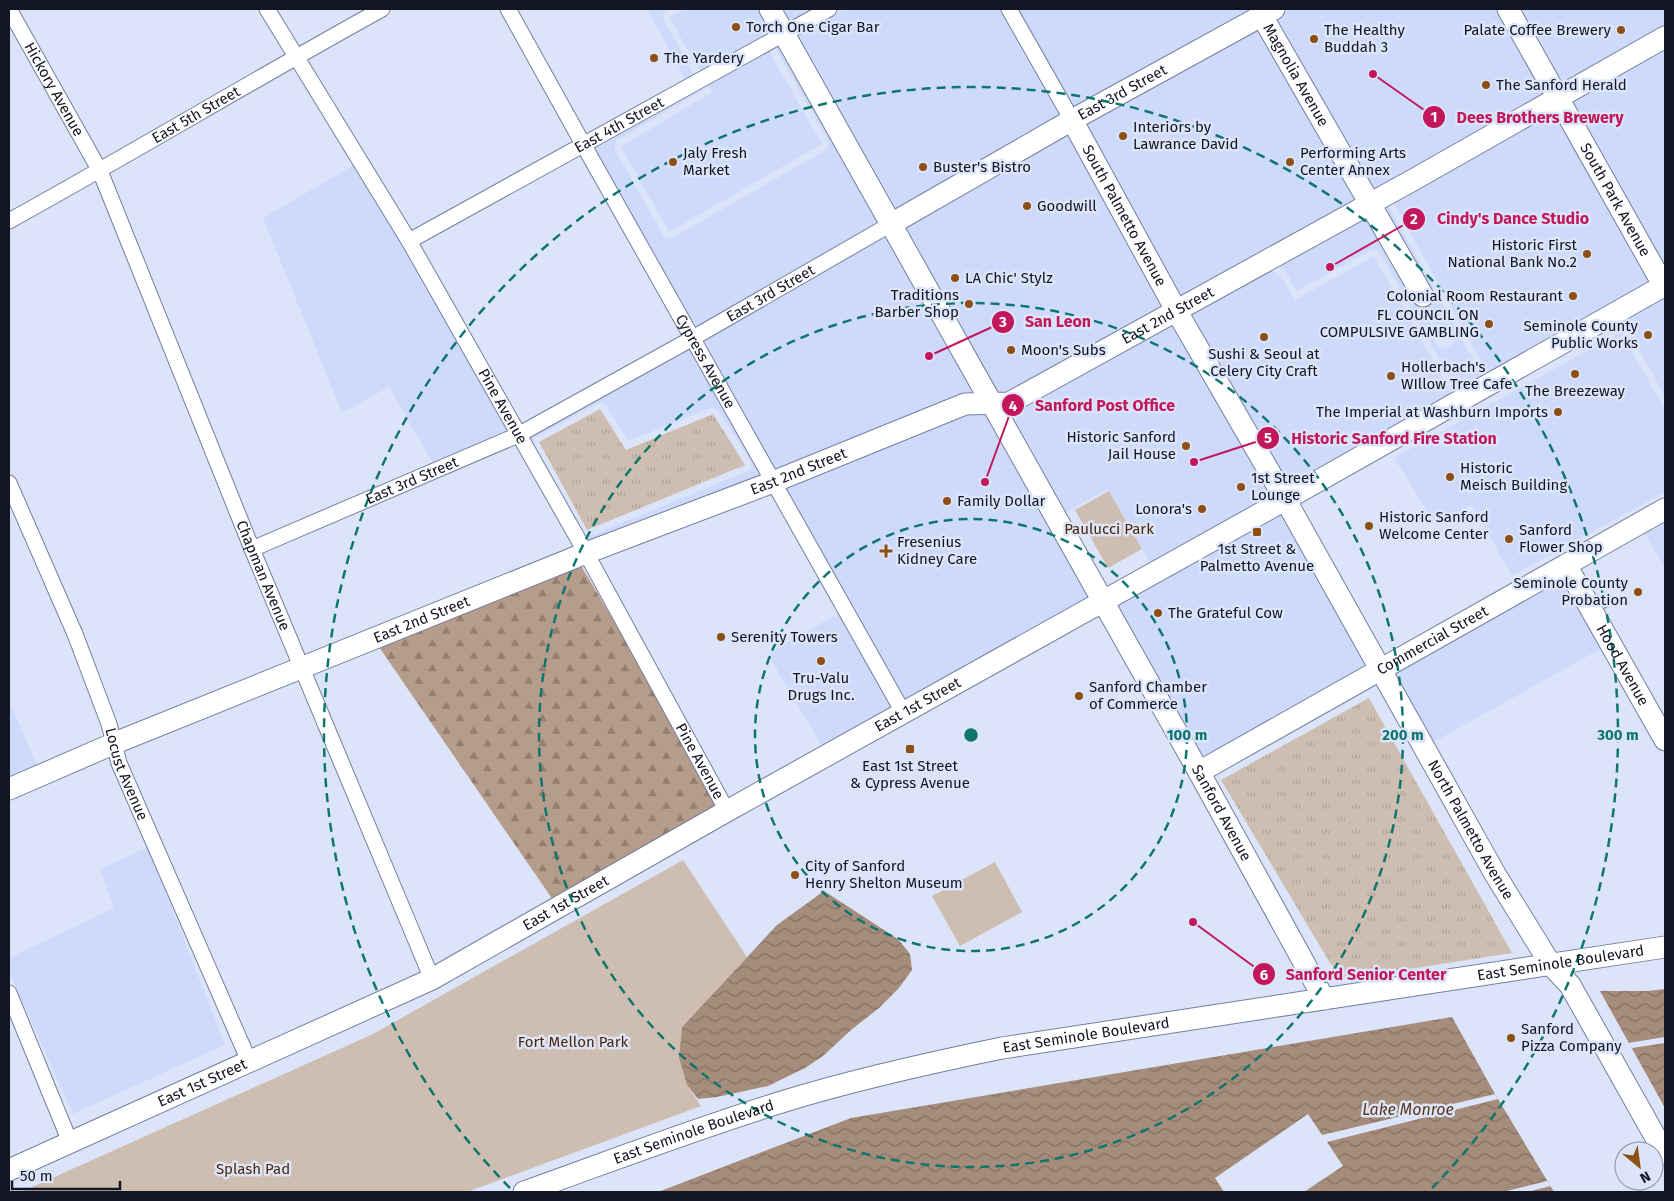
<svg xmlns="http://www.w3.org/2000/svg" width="1674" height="1201" font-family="'Fira Sans',sans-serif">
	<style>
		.built { fill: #cedafb; fill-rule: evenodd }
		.grass { fill: url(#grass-tufts) }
		.forest { fill: url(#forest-firs) }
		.park { fill: #cebeb2 }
		.water { fill: url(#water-waves) }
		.pier { fill: #dce4f9 }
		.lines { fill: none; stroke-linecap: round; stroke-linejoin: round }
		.street-casing { stroke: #747f9f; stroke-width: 17 }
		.secondary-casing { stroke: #747f9f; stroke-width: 23 }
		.street { stroke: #fff; stroke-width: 15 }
		.secondary { stroke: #fff; stroke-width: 21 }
		.ring { fill: none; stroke: #0f766e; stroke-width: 2.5; stroke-dasharray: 9 6 }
		.poi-dot { fill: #8d4f14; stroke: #dce4f9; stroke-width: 2 }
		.labels { text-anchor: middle; stroke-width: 5; stroke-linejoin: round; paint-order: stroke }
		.poi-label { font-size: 15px; fill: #121622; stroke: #dce4f9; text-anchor: start }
		.street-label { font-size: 15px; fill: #121622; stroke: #dce4f9 }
		.park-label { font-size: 15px; fill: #4d2806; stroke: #dce4f9 }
		.water-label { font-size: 16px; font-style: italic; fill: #5e3818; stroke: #dce4f9 }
		.centre { fill: #0f766e; stroke: #dce4f9; stroke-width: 2.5 }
		.ring-label { font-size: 15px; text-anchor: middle; font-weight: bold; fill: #0f766e; stroke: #dce4f9; stroke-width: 5; stroke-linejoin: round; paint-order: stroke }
		.leader { fill: none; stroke: #c2185b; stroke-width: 2 }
		.callout-dot { fill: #c2185b; stroke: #dce4f9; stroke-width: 2 }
		.mark-label { font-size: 15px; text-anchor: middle; font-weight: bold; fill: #fff }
		.callout-label { font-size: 16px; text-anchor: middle; font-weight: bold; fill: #c2185b; stroke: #dce4f9; stroke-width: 5; stroke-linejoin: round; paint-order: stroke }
	</style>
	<defs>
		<pattern id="grass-tufts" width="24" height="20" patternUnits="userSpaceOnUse" patternTransform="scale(1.25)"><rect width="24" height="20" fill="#cebeb2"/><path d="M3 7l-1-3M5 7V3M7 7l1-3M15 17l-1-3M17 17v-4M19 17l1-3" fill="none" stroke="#b0a399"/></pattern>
		<pattern id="forest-firs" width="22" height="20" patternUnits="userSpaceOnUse" patternTransform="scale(1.25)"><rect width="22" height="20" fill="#b69c8a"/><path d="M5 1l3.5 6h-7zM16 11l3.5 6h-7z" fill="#937e70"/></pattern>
		<pattern id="water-waves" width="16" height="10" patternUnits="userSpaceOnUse" patternTransform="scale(1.25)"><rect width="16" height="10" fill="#a68c7a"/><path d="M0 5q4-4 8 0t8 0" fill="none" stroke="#867164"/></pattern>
	</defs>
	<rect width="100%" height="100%" fill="#dce4f9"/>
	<path class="built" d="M 647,9 L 670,9 L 663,14 L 664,20 L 694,74 L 685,79 Z
		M 685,9 L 812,9 L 761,37 L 822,144 L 669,232 L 621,147 L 712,92 L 669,17 Z
		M 845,9 L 1001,9 L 1062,117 L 893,213 L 795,37 Z
		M 1018,9 L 1249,9 L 1251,12 L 1075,110 Z
		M 1291,9 L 1499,9 L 1547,94 L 1372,193 L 1272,19 Z
		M 1516,9 L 1665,9 L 1665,27 L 1560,86 Z
		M 1259,27 L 1359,200 L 1178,299 L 1083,124 Z
		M 782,44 L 881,220 L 696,327 L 593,148 L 703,88 L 703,90 L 617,140 L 615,144 L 615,150 L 663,235 L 666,238 L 672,238 L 826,150 L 828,147 L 828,140 L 775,48 Z
		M 1665,47 L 1665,277 L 1489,376 L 1393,201 Z
		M 1070,132 L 1166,306 L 1007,395 L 996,395 L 901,227 Z
		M 354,165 L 403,245 L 507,430 L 433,463 L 389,387 L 342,413 L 263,218 Z
		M 1387,203 L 1483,378 L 1458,393 L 1380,253 L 1377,250 L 1371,250 L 1297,291 L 1286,272 L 1277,265 L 1367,214 L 1421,307 L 1433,299 L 1380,207 ZM 1440,325 L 1449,326 L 1454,333 L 1454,343 L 1447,348 L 1440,347 L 1437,345 L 1433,338 L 1433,332 L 1436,328 Z
		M 889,235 L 979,395 L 776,472 L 704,341 Z
		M 1374,256 L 1453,396 L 1152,566 L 1108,489 L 1063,514 L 1014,428 L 1018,416 L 1023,408 L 1263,273 L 1273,271 L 1280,275 L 1295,300 Z
		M 1662,297 L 1665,303 L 1665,396 L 1627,329 L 1624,326 L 1620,325 L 1392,451 Z
		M 1621,332 L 1663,406 L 1665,405 L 1665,492 L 1512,576 L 1472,505 L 1436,525 L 1394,458 Z
		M 691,349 L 762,477 L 589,543 L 585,536 L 590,536 L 748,471 L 751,467 L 750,461 L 719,411 L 713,407 L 628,441 L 606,406 L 601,402 L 534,438 L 534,446 L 529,438 Z
		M 988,411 L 1092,598 L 906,701 L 784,486 L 968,412 Z
		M 1283,510 L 1370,666 L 1201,761 L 1113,605 Z
		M 1665,518 L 1665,568 L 1643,531 Z
		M 1564,576 L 1604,647 L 1430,744 L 1391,673 Z
		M 839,613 L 893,709 L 823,748 L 768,654 Z
		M 9,700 L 38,768 L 9,780 Z
		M 148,847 L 225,1045 L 73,1114 L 9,972 L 9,958 L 114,908 L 100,869 Z"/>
	<path class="grass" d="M 600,409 L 626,450 L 713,414 L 745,465 L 587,530 L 539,442 Z
		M 1369,698 L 1512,953 L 1346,979 L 1330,963 L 1221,780 Z"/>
	<path class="forest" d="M 580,564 L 634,655 L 717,807 L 553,900 L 379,647 Z"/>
	<path class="park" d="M 1109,491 L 1142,549 L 1108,568 L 1075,510 Z
		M 683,860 L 747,957 L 682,1027 L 679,1058 L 687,1085 L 701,1106 L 467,1192 L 21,1192 L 373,1034 Z
		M 995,862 L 1022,912 L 960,946 L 932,896 Z"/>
	<path class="water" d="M 824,891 L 898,939 L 910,954 L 912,970 L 899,988 L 879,1008 L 851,1030 L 823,1056 L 805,1068 L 768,1086 L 717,1097 L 698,1099 L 687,1085 L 679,1058 L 682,1027 L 777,925 Z
		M 1665,989 L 1665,1108 L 1600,991 L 1647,991 Z
		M 1452,1017 L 1495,1094 L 1554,1192 L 658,1192 L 851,1118 Z"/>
	<path class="pier" d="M 1665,1037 L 1665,1043 L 1632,1048 L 1628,1043 Z
		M 1495,1094 L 1498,1099 L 1327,1142 L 1343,1166 L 1304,1192 L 1224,1192 L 1215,1178 L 1308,1114 L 1322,1135 Z
		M 1547,1181 L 1551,1186 L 1527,1192 L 1503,1192 Z"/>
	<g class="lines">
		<g class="street-casing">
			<g id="street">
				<path id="s1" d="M 9,9 L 100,171 L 252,549 L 432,979"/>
				<path id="s2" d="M 267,9 L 409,241 L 586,553 L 727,811"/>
				<path id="s3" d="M 508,9 L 583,144 L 903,712"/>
				<path d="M 1009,9 L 1072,120"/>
				<path id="s4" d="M 9,221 C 134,152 257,78 382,9"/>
				<path id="s5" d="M 409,241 L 829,9"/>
				<path id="s6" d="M 9,483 L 75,634 L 109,724 L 119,763 L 249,1061"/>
				<path id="s7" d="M 252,549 L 518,435 L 693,338 L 891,224"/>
				<path d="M 9,993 L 70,1142"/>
			</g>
		</g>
		<g class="secondary-casing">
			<g id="secondary">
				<path id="s8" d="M 770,9 L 1199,772 L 1324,999"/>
				<path id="s9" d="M 1508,9 L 1665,288"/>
				<path id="s10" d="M 1262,16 L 1423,296"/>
				<path id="s11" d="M 1072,120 L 1176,310 L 1285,499 L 1495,874 L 1551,965 L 1570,985 L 1665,1154"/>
				<path id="s12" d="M 891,224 L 1072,120 L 1274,9"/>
				<path id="s13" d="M 1566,565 L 1665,740"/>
				<path id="s14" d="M 1199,772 L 1665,509"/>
				<path id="s15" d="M 9,789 L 115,743 L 586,553 L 773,482 L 965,404 L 1009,403 L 1413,180 L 1665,37"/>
				<path id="s16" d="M 9,1170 L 432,979 L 727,811 L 1265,511 L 1665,285"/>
				<path id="s17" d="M 524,1192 C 611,1161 697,1128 785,1101 C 856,1079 929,1063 1002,1048 L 1665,947"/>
			</g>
		</g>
		<use href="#street" class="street"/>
		<use href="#secondary" class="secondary"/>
	</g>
	<g class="ring">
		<circle cx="971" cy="735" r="216"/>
		<circle cx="971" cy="735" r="432"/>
		<path d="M510 1188A647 647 0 1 1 1432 1188"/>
	</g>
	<g class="poi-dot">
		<circle cx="736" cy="27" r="5"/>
		<circle cx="1621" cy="30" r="5"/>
		<circle cx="1314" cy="39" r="5"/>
		<circle cx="654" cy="58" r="5"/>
		<circle cx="1486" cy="85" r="5"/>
		<circle cx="1123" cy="136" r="5"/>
		<circle cx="673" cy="162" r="5"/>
		<circle cx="1290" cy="162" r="5"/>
		<circle cx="923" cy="167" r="5"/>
		<circle cx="1027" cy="206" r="5"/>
		<circle cx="1587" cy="254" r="5"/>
		<circle cx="955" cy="278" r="5"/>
		<circle cx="1573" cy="296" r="5"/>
		<circle cx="969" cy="304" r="5"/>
		<circle cx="1489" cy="324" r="5"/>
		<circle cx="1648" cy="335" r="5"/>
		<circle cx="1264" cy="337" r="5"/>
		<circle cx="1011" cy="350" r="5"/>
		<circle cx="1575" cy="374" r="5"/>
		<circle cx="1391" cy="376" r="5"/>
		<circle cx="1558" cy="412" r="5"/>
		<circle cx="1186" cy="446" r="5"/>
		<circle cx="1450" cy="477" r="5"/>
		<circle cx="1241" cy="487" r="5"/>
		<circle cx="947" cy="501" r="5"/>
		<circle cx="1202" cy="509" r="5"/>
		<circle cx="1369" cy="526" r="5"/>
		<rect x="1252" y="527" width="10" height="10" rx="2.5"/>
		<circle cx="1509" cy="539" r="5"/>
		<path d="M883.5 543.5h5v5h5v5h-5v5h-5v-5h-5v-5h5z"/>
		<circle cx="1638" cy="592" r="5"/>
		<circle cx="1158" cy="613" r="5"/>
		<circle cx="721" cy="637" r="5"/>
		<circle cx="821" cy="661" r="5"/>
		<circle cx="1079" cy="696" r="5"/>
		<rect x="905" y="744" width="10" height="10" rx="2.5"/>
		<circle cx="795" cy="875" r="5"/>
		<circle cx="1511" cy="1038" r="5"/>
	</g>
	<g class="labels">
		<g class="poi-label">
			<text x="746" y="32">Torch One Cigar Bar</text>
			<text x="1324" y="35">The Healthy<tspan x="1324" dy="17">Buddah 3</tspan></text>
			<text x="1611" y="35" text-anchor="end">Palate Coffee Brewery</text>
			<text x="664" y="63">The Yardery</text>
			<text x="1496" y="90">The Sanford Herald</text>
			<text x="1133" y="132">Interiors by<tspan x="1133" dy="17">Lawrance David</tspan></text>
			<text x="683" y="158">Jaly Fresh<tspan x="683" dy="17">Market</tspan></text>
			<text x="1300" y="158">Performing Arts<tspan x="1300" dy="17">Center Annex</tspan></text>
			<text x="933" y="172">Buster's Bistro</text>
			<text x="1037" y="211">Goodwill</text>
			<text x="1577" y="250" text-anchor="end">Historic First<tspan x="1577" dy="17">National Bank No.2</tspan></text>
			<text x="965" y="283">LA Chic' Stylz</text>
			<text x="959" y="300" text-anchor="end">Traditions<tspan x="959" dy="17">Barber Shop</tspan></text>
			<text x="1563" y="301" text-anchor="end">Colonial Room Restaurant</text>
			<text x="1479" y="320" text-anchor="end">FL COUNCIL ON<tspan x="1479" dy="17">COMPULSIVE GAMBLING</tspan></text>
			<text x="1638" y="331" text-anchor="end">Seminole County<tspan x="1638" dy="17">Public Works</tspan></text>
			<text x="1021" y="355">Moon's Subs</text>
			<text x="1264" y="359" text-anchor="middle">Sushi &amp; Seoul at<tspan x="1264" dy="17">Celery City Craft</tspan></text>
			<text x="1401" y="372">Hollerbach's<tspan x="1401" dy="17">WIllow Tree Cafe</tspan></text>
			<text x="1575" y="396" text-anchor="middle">The Breezeway</text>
			<text x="1548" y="417" text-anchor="end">The Imperial at Washburn Imports</text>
			<text x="1176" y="442" text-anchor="end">Historic Sanford<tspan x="1176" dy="17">Jail House</tspan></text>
			<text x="1460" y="473">Historic<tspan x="1460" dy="17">Meisch Building</tspan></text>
			<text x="1251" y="483">1st Street<tspan x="1251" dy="17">Lounge</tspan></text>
			<text x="957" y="506">Family Dollar</text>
			<text x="1192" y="514" text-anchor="end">Lonora's</text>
			<text x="1379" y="522">Historic Sanford<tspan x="1379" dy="17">Welcome Center</tspan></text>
			<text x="1519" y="535">Sanford<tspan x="1519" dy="17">Flower Shop</tspan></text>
			<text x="897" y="547">Fresenius<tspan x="897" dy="17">Kidney Care</tspan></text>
			<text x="1257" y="554" text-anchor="middle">1st Street &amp;<tspan x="1257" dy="17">Palmetto Avenue</tspan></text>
			<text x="1628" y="588" text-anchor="end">Seminole County<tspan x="1628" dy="17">Probation</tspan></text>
			<text x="1168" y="618">The Grateful Cow</text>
			<text x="731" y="642">Serenity Towers</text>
			<text x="821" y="683" text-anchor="middle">Tru-Valu<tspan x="821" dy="17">Drugs Inc.</tspan></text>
			<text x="1089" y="692">Sanford Chamber<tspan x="1089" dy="17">of Commerce</tspan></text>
			<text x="910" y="771" text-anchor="middle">East 1st Street<tspan x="910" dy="17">&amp; Cypress Avenue</tspan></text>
			<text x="805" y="871">City of Sanford<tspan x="805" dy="17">Henry Shelton Museum</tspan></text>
			<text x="1521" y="1034">Sanford<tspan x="1521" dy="17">Pizza Company</tspan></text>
		</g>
		<g class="street-label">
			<text dy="5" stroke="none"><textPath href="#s10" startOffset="68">Magnolia Avenue</textPath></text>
			<text dy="5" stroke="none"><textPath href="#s1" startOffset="92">Hickory Avenue</textPath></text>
			<text dy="5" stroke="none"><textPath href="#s12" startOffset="266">East 3rd Street</textPath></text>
			<text dy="5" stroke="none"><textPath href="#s4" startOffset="215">East 5th Street</textPath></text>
			<text dy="5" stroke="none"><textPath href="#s5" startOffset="240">East 4th Street</textPath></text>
			<text dy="5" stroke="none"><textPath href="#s9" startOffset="219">South Park Avenue</textPath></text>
			<text dy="5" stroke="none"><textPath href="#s11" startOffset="109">South Palmetto Avenue</textPath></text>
			<text dy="5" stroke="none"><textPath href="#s7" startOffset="579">East 3rd Street</textPath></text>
			<text dy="5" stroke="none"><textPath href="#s15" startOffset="1256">East 2nd Street</textPath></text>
			<text dy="5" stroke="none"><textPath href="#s3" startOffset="404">Cypress Avenue</textPath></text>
			<text dy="5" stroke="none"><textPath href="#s2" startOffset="462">Pine Avenue</textPath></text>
			<text dy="5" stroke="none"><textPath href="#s15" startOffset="851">East 2nd Street</textPath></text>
			<text dy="5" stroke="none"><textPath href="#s7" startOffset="174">East 3rd Street</textPath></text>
			<text dy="5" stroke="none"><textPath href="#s1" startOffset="622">Chapman Avenue</textPath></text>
			<text dy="5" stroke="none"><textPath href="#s15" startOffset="446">East 2nd Street</textPath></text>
			<text dy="5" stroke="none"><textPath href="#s14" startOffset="268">Commercial Street</textPath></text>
			<text dy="5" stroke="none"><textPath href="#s13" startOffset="115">Hood Avenue</textPath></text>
			<text dy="5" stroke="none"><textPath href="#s16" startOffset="1022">East 1st Street</textPath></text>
			<text dy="5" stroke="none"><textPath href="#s2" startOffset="868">Pine Avenue</textPath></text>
			<text dy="5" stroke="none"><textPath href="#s6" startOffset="314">Locust Avenue</textPath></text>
			<text dy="5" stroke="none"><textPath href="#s8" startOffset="922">Sanford Avenue</textPath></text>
			<text dy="5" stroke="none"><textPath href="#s11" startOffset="814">North Palmetto Avenue</textPath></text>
			<text dy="5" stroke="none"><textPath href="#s16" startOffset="618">East 1st Street</textPath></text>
			<text dy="5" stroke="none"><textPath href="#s17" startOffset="1065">East Seminole Boulevard</textPath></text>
			<text dy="5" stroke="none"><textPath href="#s17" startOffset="585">East Seminole Boulevard</textPath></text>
			<text dy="5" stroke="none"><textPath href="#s16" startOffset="212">East 1st Street</textPath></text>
			<text dy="5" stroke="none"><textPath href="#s17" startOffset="180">East Seminole Boulevard</textPath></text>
		</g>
		<g class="park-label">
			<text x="1109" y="534">Paulucci Park</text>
			<text x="573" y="1047">Fort Mellon Park</text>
			<text x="253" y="1174">Splash Pad</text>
		</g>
		<g class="water-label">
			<text x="1408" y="1115">Lake Monroe</text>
		</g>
	</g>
	<circle cx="971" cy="735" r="8" class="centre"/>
	<g class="ring-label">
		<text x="1187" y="740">100 m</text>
		<text x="1403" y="740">200 m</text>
		<text x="1618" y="740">300 m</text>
	</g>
	<path class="leader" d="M1373 74L1434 117M1330 267L1414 219M929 356L1003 322M985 482L1013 405M1194 462L1268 438M1193 922L1264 974"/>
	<g class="callout-dot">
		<circle cx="1373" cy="74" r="5"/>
		<circle cx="1330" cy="267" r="5"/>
		<circle cx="929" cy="356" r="5"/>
		<circle cx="985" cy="482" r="5"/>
		<circle cx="1194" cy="462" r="5"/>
		<circle cx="1193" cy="922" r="5"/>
		<circle cx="1434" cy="117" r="12"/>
		<circle cx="1414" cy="219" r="12"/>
		<circle cx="1003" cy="322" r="12"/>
		<circle cx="1013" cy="405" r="12"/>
		<circle cx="1268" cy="438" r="12"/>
		<circle cx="1264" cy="974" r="12"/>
	</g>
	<g class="mark-label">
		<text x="1434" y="122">1</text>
		<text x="1414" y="224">2</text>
		<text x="1003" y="327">3</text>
		<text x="1013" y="411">4</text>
		<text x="1268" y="443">5</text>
		<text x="1264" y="980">6</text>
	</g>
	<g class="callout-label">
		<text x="1540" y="123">Dees Brothers Brewery</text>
		<text x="1513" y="224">Cindy's Dance Studio</text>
		<text x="1058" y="327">San Leon</text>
		<text x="1105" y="411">Sanford Post Office</text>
		<text x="1394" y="444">Historic Sanford Fire Station</text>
		<text x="1366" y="980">Sanford Senior Center</text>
	</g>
	<rect width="1674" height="1201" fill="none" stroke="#121622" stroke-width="20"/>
	<g transform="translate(1639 1166) rotate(151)"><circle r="24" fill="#dce4f9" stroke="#8b92a3"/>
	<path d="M0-4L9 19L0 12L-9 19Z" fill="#8d4f14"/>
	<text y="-8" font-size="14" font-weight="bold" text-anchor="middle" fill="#121622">N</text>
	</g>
	<path d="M12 1181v8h108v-8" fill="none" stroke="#121622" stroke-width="2.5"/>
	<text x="20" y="1181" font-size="15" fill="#121622" stroke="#dce4f9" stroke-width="4" paint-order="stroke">50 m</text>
</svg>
